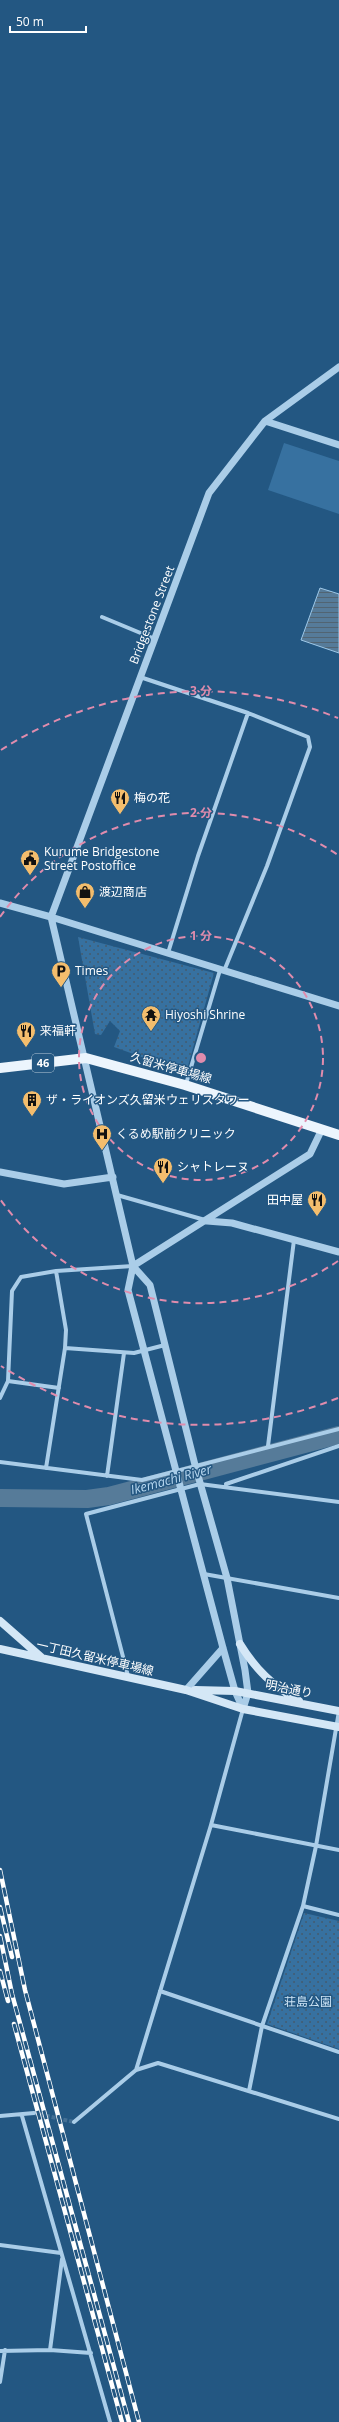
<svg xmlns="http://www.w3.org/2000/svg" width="339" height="2422" font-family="'Open Sans','Noto Sans JP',sans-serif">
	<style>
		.grass { fill: #3771a0 }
		.park { fill: url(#park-dots) }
		.water { fill: url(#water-rules); stroke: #9ec9e9 }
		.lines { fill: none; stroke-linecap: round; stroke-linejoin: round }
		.river { stroke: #567b99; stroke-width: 18 }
		.minor-tunnel { stroke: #447095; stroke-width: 4; stroke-dasharray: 4 2; stroke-linecap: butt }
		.minor { stroke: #aacde8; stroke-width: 4 }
		.tertiary { stroke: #aacde8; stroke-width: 7 }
		.secondary { stroke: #d4e7f6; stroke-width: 8 }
		.primary { stroke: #ecf5fd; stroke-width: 10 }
		.rail-casing { stroke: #fff; stroke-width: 4.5 }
		.rail { stroke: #235782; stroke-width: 3; stroke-dasharray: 9; stroke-linecap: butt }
		.ring { fill: none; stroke: #e08cad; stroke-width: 2; stroke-dasharray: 7 5 }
		.labels { text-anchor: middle; stroke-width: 3; stroke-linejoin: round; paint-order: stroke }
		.shield { fill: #235782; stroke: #bdcdda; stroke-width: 1 }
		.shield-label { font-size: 11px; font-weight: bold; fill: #fff }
		.street-label { font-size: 12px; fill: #fff; stroke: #235782 }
		.poi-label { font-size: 12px; fill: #fff; stroke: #235782; text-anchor: start }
		.park-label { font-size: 12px; fill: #cee5f6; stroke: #235782 }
		.water-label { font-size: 13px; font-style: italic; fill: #b6d6ef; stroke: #235782 }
		.centre { fill: #e08cad; stroke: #235782; stroke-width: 2 }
		.ring-label { font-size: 12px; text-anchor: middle; font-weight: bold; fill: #e08cad; stroke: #235782; stroke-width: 3; stroke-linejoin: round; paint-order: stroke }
	</style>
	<defs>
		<pattern id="park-dots" width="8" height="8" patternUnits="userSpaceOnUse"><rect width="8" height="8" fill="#3771a0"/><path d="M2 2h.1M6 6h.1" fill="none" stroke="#445b6e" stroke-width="1.8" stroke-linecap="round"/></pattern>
		<pattern id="water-rules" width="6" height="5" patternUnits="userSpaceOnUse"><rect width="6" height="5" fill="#567b99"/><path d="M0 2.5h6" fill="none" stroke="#516472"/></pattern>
	</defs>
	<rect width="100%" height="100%" fill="#235782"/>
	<path class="grass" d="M 284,443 L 339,461 L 339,514 L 268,490 Z"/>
	<path class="park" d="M 78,937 L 214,973 L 186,1073 L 114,1047 L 120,1031 L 110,1021 L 101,1035 L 95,1034 Z
		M 304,1913 L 339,1921 L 339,2049 L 267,2024 Z"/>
	<path class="water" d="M 320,588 L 339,594 L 339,653 L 301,640 Z"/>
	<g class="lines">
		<path class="river" d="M 0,1498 L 87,1499 L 109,1496 L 339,1435"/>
		<path class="minor-tunnel" d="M 34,2113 L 74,2122"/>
		<path class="minor" d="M 102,617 L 155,639
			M 140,677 L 248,713 L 308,737 L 310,747 L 267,866 L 224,971
			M 168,953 L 198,856 L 248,713
			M 186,1084 L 220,970
			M 117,1195 L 205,1220
			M 65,1348 L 134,1353 L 165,1345
			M 8,1381 L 59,1388
			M 0,1398 L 8,1381 L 12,1291 L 21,1277 L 56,1271 L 133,1266
			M 268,1446 L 294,1240
			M 0,1462 L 142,1480 L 339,1429
			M 46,1468 L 65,1348 L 66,1330 L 56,1271
			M 107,1476 L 124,1353
			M 226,1484 L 339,1446
			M 204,1574 L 339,1598
			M 128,1676 L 86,1514 L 200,1484 L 339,1502
			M 211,1825 L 339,1850
			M 303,1906 L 339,1915
			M 160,1991 L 339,2052
			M 136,2070 L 211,1825 L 243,1709
			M 249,2091 L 262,2026 L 303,1906 L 316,1846 L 339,1711
			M 0,2116 L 34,2113
			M 22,2116 L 110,2422
			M 74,2122 L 136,2070 L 158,2063 L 339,2119
			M 0,2245 L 61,2253
			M 50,2350 L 62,2259
			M 0,2351 L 50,2350 L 91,2353
			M 0,2382 L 5,2350"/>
		<path class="tertiary" d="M 265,421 L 339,445
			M 0,903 L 51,917 L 339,1006
			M 51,917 L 133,1266 L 128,1290 L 223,1648 L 235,1691 L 243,1709
			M 51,917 L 209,493 L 265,421 L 339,367
			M 0,1172 L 64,1184 L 113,1177
			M 207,1221 L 232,1223 L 339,1252
			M 133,1266 L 150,1285 L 195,1465 L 227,1578 L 245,1670 L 248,1693 L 243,1709
			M 133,1266 L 310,1154 L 322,1129
			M 186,1690 L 223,1648"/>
		<path class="secondary" d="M 0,1621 L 41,1657
			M 240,1644 C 256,1670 273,1686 299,1701
			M 0,1649 L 186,1690 L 243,1709 L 339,1727
			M 195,1690 L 235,1691 L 339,1711"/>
		<path class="primary" d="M 0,1068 L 86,1058 L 185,1085 L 339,1135"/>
		<g class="rail-casing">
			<path id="rail" d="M 0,1870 L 25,1990 L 139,2422
				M 0,1907 L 12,1957
				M 0,1936 L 12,1994 L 129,2422
				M 0,1971 L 8,2001
				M 14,2024 L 122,2422"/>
		</g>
		<use href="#rail" class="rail"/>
	</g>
	<g class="ring">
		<circle cx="201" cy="1058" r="122"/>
		<path d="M338 1261A245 245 0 0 1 0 1199M0 917A245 245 0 0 1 338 855"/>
		<path d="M338 1398A367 367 0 0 1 1 1366M1 750A367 367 0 0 1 338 718"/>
	</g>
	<defs>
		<g id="restaurant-pin" transform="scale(1)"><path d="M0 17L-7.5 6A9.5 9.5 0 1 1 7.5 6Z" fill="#f3bd6d" stroke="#235782"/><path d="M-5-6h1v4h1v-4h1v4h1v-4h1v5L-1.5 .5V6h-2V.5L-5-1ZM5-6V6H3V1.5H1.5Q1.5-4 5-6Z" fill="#111"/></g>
		<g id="civic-pin" transform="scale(1)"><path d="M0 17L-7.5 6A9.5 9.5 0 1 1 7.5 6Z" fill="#f3bd6d" stroke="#235782"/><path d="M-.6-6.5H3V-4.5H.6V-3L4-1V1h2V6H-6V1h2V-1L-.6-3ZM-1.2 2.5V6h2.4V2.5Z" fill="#111"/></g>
		<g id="shop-pin" transform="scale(1)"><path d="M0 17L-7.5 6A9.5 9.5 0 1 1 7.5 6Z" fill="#f3bd6d" stroke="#235782"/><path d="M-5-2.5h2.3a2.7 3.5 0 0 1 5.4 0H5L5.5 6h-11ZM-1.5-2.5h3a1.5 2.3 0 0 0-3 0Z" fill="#111"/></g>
		<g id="parking-pin" transform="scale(1)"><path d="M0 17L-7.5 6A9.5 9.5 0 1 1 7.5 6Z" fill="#f3bd6d" stroke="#235782"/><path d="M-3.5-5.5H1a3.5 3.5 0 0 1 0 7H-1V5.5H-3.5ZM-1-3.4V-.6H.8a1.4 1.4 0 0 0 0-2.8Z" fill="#111"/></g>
		<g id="temple-pin" transform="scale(1)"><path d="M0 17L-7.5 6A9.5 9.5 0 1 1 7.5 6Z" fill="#f3bd6d" stroke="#235782"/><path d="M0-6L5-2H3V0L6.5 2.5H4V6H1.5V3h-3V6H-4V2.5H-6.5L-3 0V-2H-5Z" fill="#111"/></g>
		<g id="building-pin" transform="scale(1)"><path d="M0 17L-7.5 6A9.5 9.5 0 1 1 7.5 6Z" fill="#f3bd6d" stroke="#235782"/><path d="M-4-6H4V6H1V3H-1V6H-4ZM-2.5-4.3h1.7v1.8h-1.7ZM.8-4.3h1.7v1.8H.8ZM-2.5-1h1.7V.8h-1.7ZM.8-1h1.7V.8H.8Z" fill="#111"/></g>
		<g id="hospital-pin" transform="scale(1)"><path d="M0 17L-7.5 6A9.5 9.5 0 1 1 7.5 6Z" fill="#f3bd6d" stroke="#235782"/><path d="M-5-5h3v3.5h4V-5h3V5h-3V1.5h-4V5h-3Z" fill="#111"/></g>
	</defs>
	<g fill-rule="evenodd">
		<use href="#restaurant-pin" x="120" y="798"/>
		<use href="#civic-pin" x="30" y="859"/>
		<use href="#shop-pin" x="85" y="892"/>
		<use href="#parking-pin" x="61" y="971"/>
		<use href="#temple-pin" x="151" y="1015"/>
		<use href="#restaurant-pin" x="26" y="1031"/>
		<use href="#building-pin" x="32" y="1100"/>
		<use href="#hospital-pin" x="102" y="1134"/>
		<use href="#restaurant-pin" x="163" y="1167"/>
		<use href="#restaurant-pin" x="317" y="1200"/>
	</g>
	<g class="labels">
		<rect class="shield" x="32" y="1054" width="22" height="18" rx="3"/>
		<g class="shield-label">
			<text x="43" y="1067">46</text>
		</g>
		<g class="street-label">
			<text transform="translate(152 615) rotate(-69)" y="4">Bridgestone Street</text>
			<text transform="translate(171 1068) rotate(16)" y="4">久留米停車場線</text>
			<text transform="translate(95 1658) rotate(13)" y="4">一丁田久留米停車場線</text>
			<text transform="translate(289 1689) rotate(11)" y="4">明治通り</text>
		</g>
		<g class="poi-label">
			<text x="134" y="802">梅の花</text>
			<text x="44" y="856">Kurume Bridgestone<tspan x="44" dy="14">Street Postoffice</tspan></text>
			<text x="99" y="896">渡辺商店</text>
			<text x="75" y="975">Times</text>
			<text x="165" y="1019">Hiyoshi Shrine</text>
			<text x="40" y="1035">来福軒</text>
			<text x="46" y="1104">ザ・ライオンズ久留米ウェリスタワー</text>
			<text x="116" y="1138">くるめ駅前クリニック</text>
			<text x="177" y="1171">シャトレーヌ</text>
			<text x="303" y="1204" text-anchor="end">田中屋</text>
		</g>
		<g class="park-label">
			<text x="308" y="2006">荘島公園</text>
		</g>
		<g class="water-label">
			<text transform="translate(171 1479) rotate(-15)" y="5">Ikemachi River</text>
		</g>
	</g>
	<circle cx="201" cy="1058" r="6" class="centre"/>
	<g class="ring-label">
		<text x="201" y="695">3 分</text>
		<text x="201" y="817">2 分</text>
		<text x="201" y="940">1 分</text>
	</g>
	<path d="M10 26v6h76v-6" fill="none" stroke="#ffffff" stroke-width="2"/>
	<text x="16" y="26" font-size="12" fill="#ffffff" stroke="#235782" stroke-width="3" paint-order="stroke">50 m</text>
</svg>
